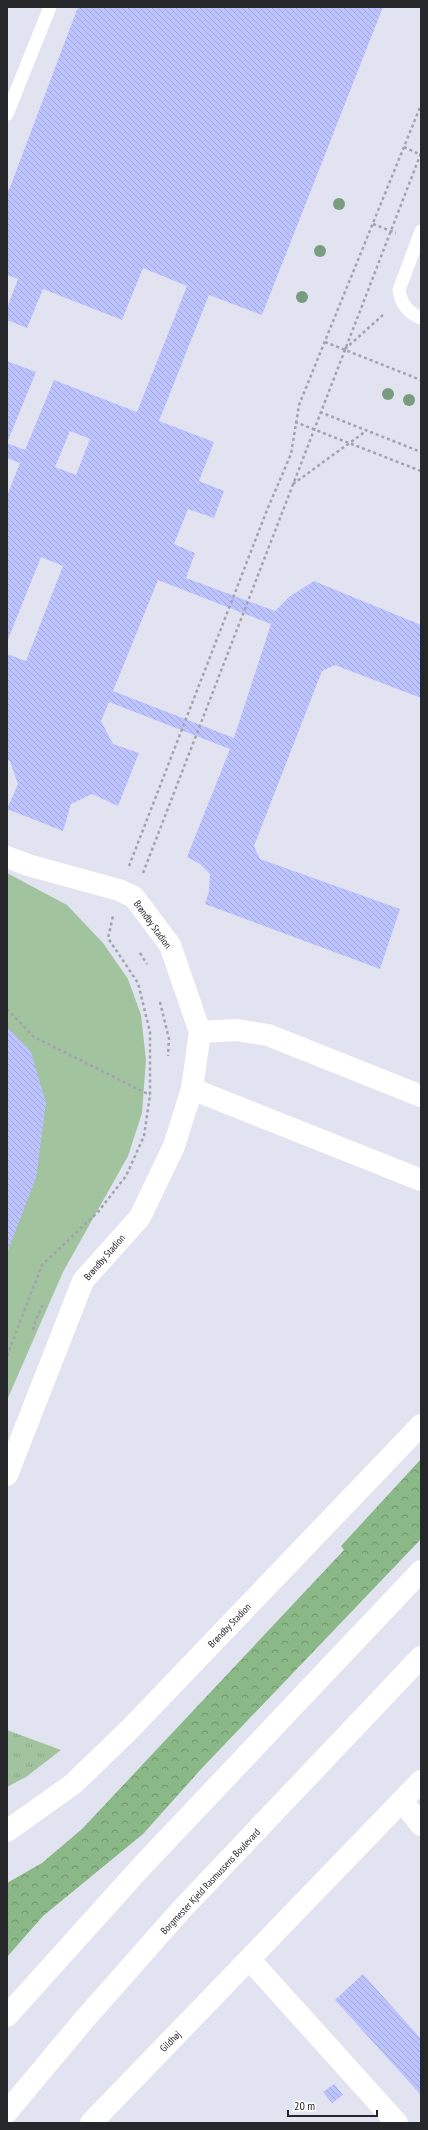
<svg xmlns="http://www.w3.org/2000/svg" width="428" height="2130" font-family="'PT Sans Narrow',sans-serif">
	<style>
		.grass { fill: url(#grass-tufts) }
		.forest { fill: url(#forest-crowns) }
		.garden { fill: #a1c49f }
		.building { fill: url(#building-back-hatch); fill-rule: evenodd }
		.lines { fill: none; stroke-linecap: round; stroke-linejoin: round }
		.path { stroke: #a2a3ad; stroke-width: 2.5; stroke-dasharray: 3 3; stroke-linecap: butt }
		.service { stroke: #fff; stroke-width: 13 }
		.minor { stroke: #fff; stroke-width: 22 }
		.tertiary { stroke: #fff; stroke-width: 22 }
		.tree { fill: #799c7f }
		.labels { text-anchor: middle; stroke-width: 4; stroke-linejoin: round; paint-order: stroke }
		.street-label { font-size: 10px; fill: #26272b; stroke: #fff }
	</style>
	<defs>
		<pattern id="grass-tufts" width="24" height="20" patternUnits="userSpaceOnUse"><rect width="24" height="20" fill="#a1c49f"/><path d="M3 7l-1-3M5 7V3M7 7l1-3M15 17l-1-3M17 17v-4M19 17l1-3" fill="none" stroke="#8aa889"/></pattern>
		<pattern id="forest-crowns" width="20" height="18" patternUnits="userSpaceOnUse"><rect width="20" height="18" fill="#8bb887"/><path d="M2 6a3 3 0 1 1 6 0M12 15a3 3 0 1 1 6 0" fill="none" stroke="#71966f"/></pattern>
		<pattern id="building-back-hatch" width="6" height="6" patternUnits="userSpaceOnUse"><rect width="6" height="6" fill="#bdc3fe"/><path d="M-1 5l2 2M0 0l6 6M5-1l2 2" fill="none" stroke="#a2a8da"/></pattern>
	</defs>
	<rect width="100%" height="100%" fill="#e2e3f0"/>
	<path class="grass" d="M 7,1730 L 61,1750 L 26,1777 L 7,1787 Z"/>
	<path class="forest" d="M 421,1459 L 421,1539 L 202,1768 L 143,1834 L 43,1916 L 7,1957 L 7,1883 L 42,1863 L 82,1829 L 344,1550 L 341,1546 Z"/>
	<path class="garden" d="M 7,873 L 67,905 L 103,943 L 128,979 L 141,1015 L 146,1060 L 142,1113 L 128,1156 L 63,1272 L 7,1400 Z"/>
	<path class="building" d="M 78,7 L 383,7 L 262,315 L 209,295 L 159,421 L 214,442 L 199,481 L 224,491 L 214,518 L 188,509 L 174,544 L 195,553 L 186,578 L 275,611 L 289,597 L 314,581 L 421,625 L 421,698 L 335,665 L 322,671 L 254,846 L 260,859 L 400,909 L 380,969 L 205,904 L 209,891 L 210,874 L 200,864 L 187,857 L 230,749 L 109,702 L 101,721 L 113,744 L 139,753 L 118,806 L 92,794 L 71,804 L 63,831 L 7,809 L 18,784 L 10,761 L 7,760 L 7,654 L 26,661 L 63,566 L 41,557 L 7,642 L 7,496 L 20,463 L 7,458 L 7,361 L 36,372 L 7,443 L 25,450 L 54,380 L 137,412 L 187,286 L 143,268 L 122,320 L 43,289 L 27,328 L 7,320 L 7,308 L 18,279 L 7,275 L 7,189 L 9,190 ZM 70,431 L 90,439 L 76,475 L 55,467 ZM 158,580 L 271,624 L 234,738 L 113,691 Z
		M 7,1027 L 31,1052 L 46,1103 L 36,1178 L 7,1253 Z
		M 363,1974 L 421,2039 L 421,2095 L 335,2000 Z
		M 334,2084 L 343,2095 L 332,2103 L 323,2092 Z"/>
	<g class="lines">
		<path class="path" d="M 404,147 L 421,155
			M 373,224 L 396,233
			M 325,342 L 421,380
			M 345,349 L 384,314
			M 320,412 L 421,452
			M 295,422 L 421,471
			M 293,484 L 366,431
			M 129,866 L 267,510 L 291,454 L 299,405 L 421,105
			M 143,873 L 421,153
			M 140,953 L 147,964
			M 160,1002 L 169,1039 L 168,1056
			M 7,1009 L 34,1037 L 150,1095
			M 33,1330 L 36,1319 L 44,1303
			M 7,1356 L 42,1265 L 98,1212 L 126,1176 L 144,1136 L 150,1095 L 150,1032 L 138,983 L 108,938 L 113,916"/>
		<path class="service" d="M 7,114 L 50,7
			M 421,231 L 399,290 C 401,304 408,313 421,318"/>
		<path class="minor" d="M 7,857 L 28,865 L 119,890 L 134,897 L 170,945 L 200,1032 L 192,1089
			M 200,1032 L 236,1030 L 268,1035 L 421,1096
			M 7,1475 L 83,1281 L 140,1217 L 174,1146 L 192,1089 L 421,1180
			M 402,1801 L 421,1825
			M 7,1831 L 73,1784 L 129,1730 L 421,1425
			M 250,1960 L 397,2123
			M 91,2123 L 421,1781"/>
		<path class="tertiary" d="M 7,2016 L 142,1866 L 421,1571
			M 7,2112 L 83,2021 L 181,1910 L 421,1657"/>
	</g>
	<g class="tree">
		<circle cx="339" cy="204" r="6"/>
		<circle cx="320" cy="251" r="6"/>
		<circle cx="302" cy="297" r="6"/>
		<circle cx="388" cy="394" r="6"/>
		<circle cx="409" cy="400" r="6"/>
	</g>
	<g class="labels">
		<g class="street-label">
			<text transform="translate(153 924) rotate(54)" y="4">Brøndby Stadion</text>
			<text transform="translate(104 1257) rotate(-49)" y="4">Brøndby Stadion</text>
			<text transform="translate(229 1625) rotate(-46)" y="4">Brøndby Stadion</text>
			<text transform="translate(210 1881) rotate(-47)" y="4">Borgmester Kjeld Rasmussens Boulevard</text>
			<text transform="translate(170 2041) rotate(-45)" y="4">Gildhøj</text>
		</g>
	</g>
	<rect width="428" height="2130" fill="none" stroke="#26272b" stroke-width="16"/>
	<path d="M288 2110v6h89v-6" fill="none" stroke="#26272b" stroke-width="2"/>
	<text x="294" y="2110" font-size="12" fill="#26272b" stroke="#ffffff" stroke-width="3" paint-order="stroke">20 m</text>
</svg>
